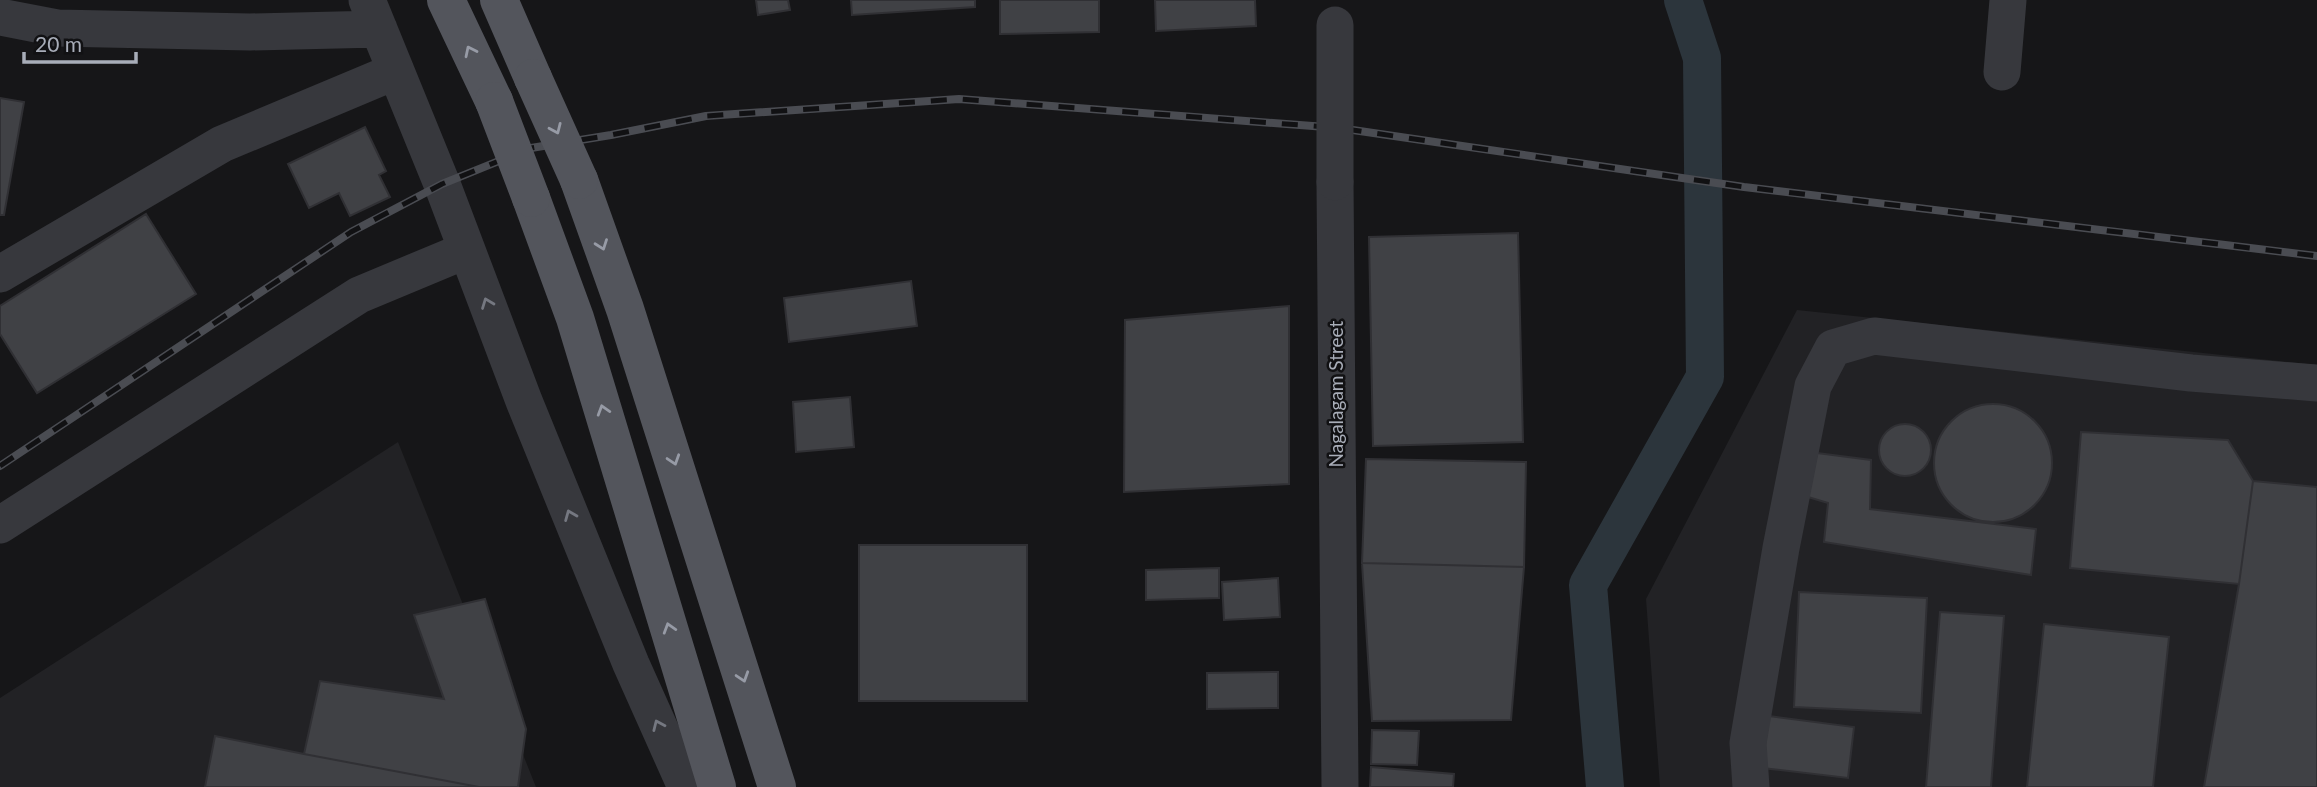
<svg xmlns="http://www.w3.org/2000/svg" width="2317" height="787" font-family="Lato,sans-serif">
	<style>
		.built { fill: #222225 }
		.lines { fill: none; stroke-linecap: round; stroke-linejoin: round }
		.canal { stroke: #2c353c; stroke-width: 38 }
		.building { fill: #404145; stroke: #303034; stroke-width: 2 }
		.minor { stroke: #37383d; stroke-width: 37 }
		.major { stroke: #53555c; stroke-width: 38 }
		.rail-casing { stroke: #4a4c52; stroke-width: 8 }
		.rail { stroke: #111113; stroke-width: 5; stroke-dasharray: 16; stroke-linecap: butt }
		.minor-bridge { stroke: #37383d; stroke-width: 37 }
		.major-bridge { stroke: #53555c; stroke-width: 38 }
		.oneway { stroke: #979ba6 }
		.oneway2 { stroke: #757881 }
		.labels { text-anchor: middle; stroke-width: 5; stroke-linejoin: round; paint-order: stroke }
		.street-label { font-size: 19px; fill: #a8adb8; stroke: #111113 }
	</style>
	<rect width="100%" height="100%" fill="#161618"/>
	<path class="built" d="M 1797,310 L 2317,365 L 2317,787 L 1660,787 L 1646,599 Z
		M 398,442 L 536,787 L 0,787 L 0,698 Z"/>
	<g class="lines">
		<path class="canal" d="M 1605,787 L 1588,585 L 1705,377 L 1702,58 L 1683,0"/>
	</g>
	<path class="building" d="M 756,0 L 788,0 L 790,10 L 758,15 Z
		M 851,0 L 975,0 L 975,7 L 852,15 Z
		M 1000,0 L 1099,0 L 1099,32 L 1000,34 Z
		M 1155,0 L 1255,0 L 1256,26 L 1156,31 Z
		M 0,98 L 24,102 L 4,215 L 0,215 Z
		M 365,127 L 386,171 L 379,175 L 390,197 L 350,216 L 339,193 L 309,208 L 288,164 Z
		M 146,214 L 196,294 L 37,393 L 0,334 L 0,306 Z
		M 1518,233 L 1523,442 L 1373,446 L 1369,237 Z
		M 911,281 L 917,326 L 789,342 L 784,298 Z
		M 1289,306 L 1289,484 L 1124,492 L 1125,320 Z
		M 850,397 L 854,447 L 796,452 L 793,402 Z
		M1934 463a59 59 0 1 1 118 0a59 59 0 1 1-118 0Z
		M1879 450a26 26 0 1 1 52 0a26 26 0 1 1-52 0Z
		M 2081,432 L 2228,440 L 2253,481 L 2239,584 L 2070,568 Z
		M 1817,453 L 1871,460 L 1870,509 L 2036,529 L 2031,575 L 1824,542 L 1828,503 L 1808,497 Z
		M 1366,459 L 1526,462 L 1524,567 L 1362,563 Z
		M 2253,481 L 2317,487 L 2317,787 L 2204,787 L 2239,584 Z
		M 859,545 L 1027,545 L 1027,701 L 859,701 Z
		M 1362,563 L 1524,567 L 1511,720 L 1372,721 Z
		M 1219,568 L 1219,598 L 1146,600 L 1146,570 Z
		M 1278,578 L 1280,617 L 1224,620 L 1222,582 Z
		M 1799,592 L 1927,598 L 1921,713 L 1794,707 Z
		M 485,599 L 526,729 L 518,787 L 479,787 L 304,754 L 320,681 L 444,699 L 414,615 Z
		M 1940,612 L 2004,616 L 1991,787 L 1926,787 Z
		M 2044,624 L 2169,637 L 2153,787 L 2027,787 Z
		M 1278,672 L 1278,708 L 1207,709 L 1207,673 Z
		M 1769,716 L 1854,727 L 1848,778 L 1762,768 Z
		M 1372,730 L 1419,731 L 1417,765 L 1371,764 Z
		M 215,736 L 304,754 L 479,787 L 205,787 Z
		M 1371,767 L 1454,774 L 1453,787 L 1370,787 Z"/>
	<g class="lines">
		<path class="minor" d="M 367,0 L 442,184 L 524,401 L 631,664 L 686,787
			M 0,17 L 57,28 L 250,32 L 379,29
			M 2002,72 L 2008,0
			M 1335,182 L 1340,787
			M 0,274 L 222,144 L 396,71
			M 0,525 L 359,295 L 467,250
			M 1751,787 L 1748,743 L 1781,548 L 1813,386 L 1833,348 L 1874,336 L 2191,373 L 2317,383"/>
		<path class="major" d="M 446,0 L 494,101
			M 499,0 L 533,78
			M 579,180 L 625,309 L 777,787
			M 531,198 L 575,318 L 717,787"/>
		<g class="rail-casing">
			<path id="rail" d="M 0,466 L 351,232 L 442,184 L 531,148 L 611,135 L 706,116 L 959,99 L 1339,128 L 1744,187 L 2317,256"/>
		</g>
		<use href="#rail" class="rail"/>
		<path class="minor-bridge" d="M 1335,182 L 1335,25"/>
		<path class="major-bridge" d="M 533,78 L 579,180
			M 494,101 L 531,198"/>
	</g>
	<defs><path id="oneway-chevron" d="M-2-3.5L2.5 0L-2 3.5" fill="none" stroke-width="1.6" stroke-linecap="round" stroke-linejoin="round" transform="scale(1.75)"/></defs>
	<g class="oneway">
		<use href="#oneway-chevron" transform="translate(470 51) rotate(-116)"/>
		<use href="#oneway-chevron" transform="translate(556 129) rotate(66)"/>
		<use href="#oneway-chevron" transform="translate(602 245) rotate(70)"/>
		<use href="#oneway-chevron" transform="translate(603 410) rotate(-107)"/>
		<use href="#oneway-chevron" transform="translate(674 460) rotate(72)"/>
		<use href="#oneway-chevron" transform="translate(669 628) rotate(-107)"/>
		<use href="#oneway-chevron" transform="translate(743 677) rotate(72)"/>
	</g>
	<g class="oneway2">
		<use href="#oneway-chevron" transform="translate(487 303) rotate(-111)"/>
		<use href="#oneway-chevron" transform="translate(570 515) rotate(-112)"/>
		<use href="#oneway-chevron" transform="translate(658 725) rotate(-114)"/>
	</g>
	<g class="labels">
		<g class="street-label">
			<text transform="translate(1336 394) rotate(-90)" y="7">Nagalagam Street</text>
		</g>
	</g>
	<path d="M24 52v10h112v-10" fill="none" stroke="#a8adb8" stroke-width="3.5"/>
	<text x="35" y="52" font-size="21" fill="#a8adb8" stroke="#111113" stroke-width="5" paint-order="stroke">20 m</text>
</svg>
